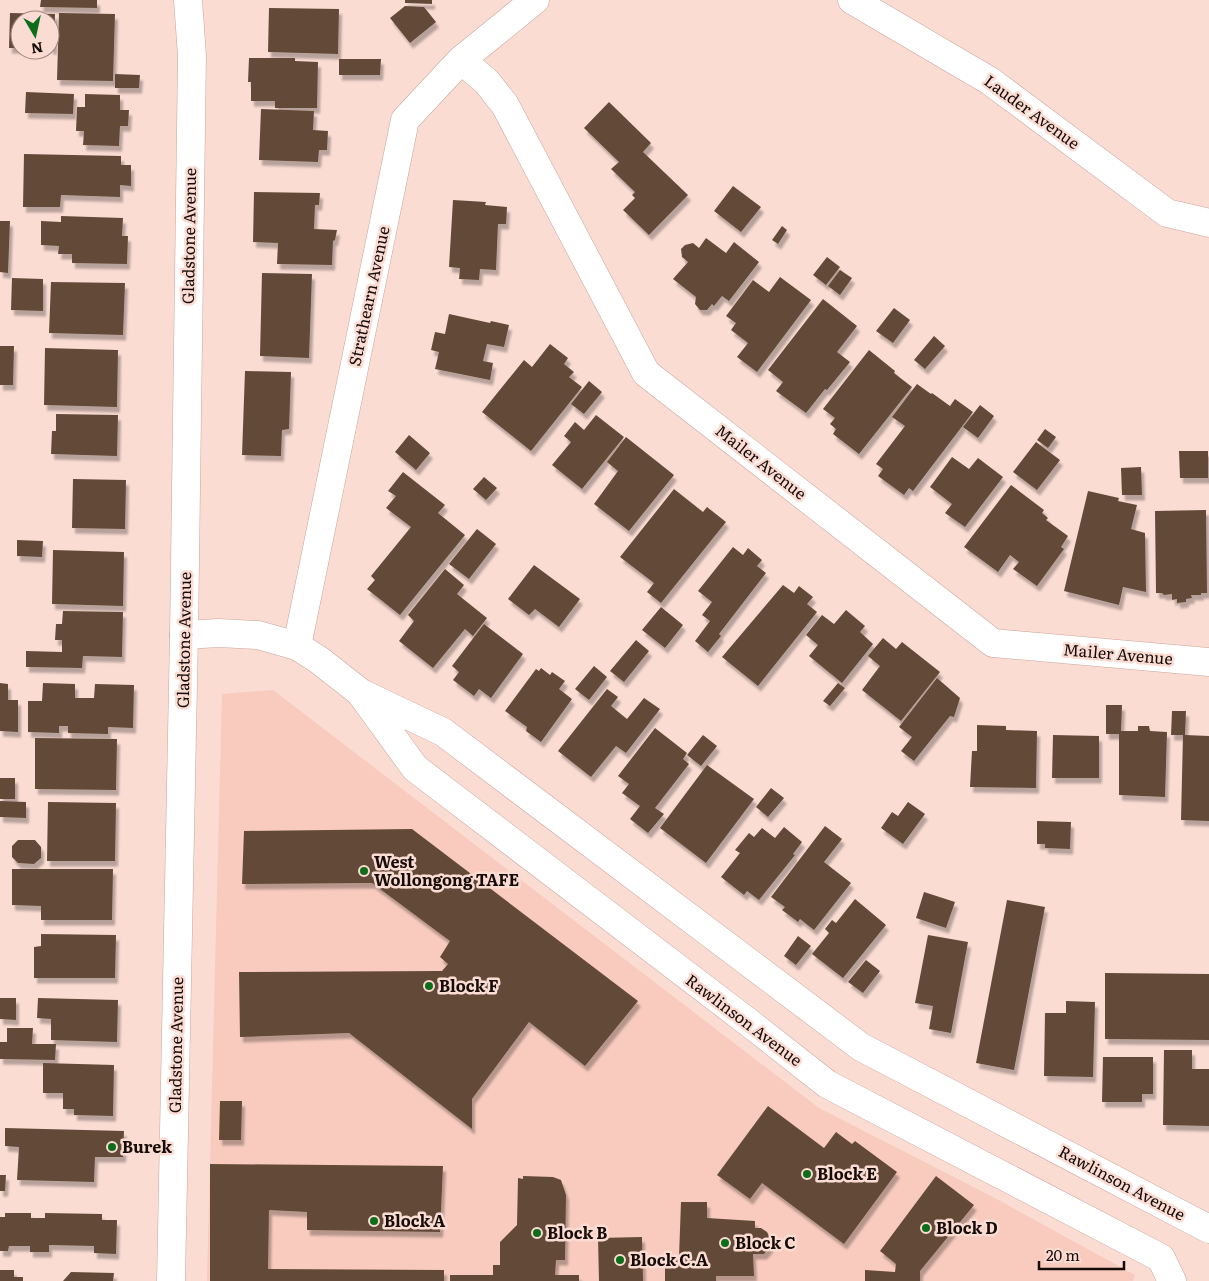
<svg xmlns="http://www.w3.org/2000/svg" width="1209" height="1281" font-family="Literata,serif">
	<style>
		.built { fill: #f8cbbe }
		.building { fill: #634a38; filter: url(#shadow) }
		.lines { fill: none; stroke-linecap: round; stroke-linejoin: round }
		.minor-casing { stroke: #c8a59b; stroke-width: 29 }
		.major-casing { stroke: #c8a59b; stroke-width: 29 }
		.minor { stroke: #fff; stroke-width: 28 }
		.major { stroke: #fff; stroke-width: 28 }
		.poi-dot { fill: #0e6d1a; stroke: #fadcd3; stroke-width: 2 }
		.labels { text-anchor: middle; stroke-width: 5; stroke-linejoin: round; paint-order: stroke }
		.street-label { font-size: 16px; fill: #170b08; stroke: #fadcd3 }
		.poi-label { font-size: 16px; font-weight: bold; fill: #170b08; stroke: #fadcd3; text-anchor: start }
	</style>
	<defs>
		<filter id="shadow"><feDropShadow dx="3" dy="5.5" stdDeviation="1" flood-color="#0004"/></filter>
	</defs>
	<rect width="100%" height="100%" fill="#fadcd3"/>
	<path class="built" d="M 273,690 L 819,1108 L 993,1197 L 1135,1275 L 1133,1281 L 207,1281 L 222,694 Z"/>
	<path class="building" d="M 41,0 L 97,0 L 97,8 L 40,7 Z
		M 405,0 L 432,0 L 432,4 L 405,3 Z
		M 405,6 L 424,7 L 436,22 L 410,43 L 390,18 Z
		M 269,8 L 339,9 L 338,54 L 268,52 Z
		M 10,13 L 55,14 L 54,49 L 50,49 L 50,20 L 20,20 L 20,48 L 9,48 Z
		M 59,13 L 115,14 L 113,81 L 57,80 Z
		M 249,58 L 295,58 L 295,61 L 318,62 L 317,108 L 275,108 L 275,101 L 251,101 L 251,82 L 248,82 Z
		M 339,59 L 381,59 L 380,75 L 339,75 Z
		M 115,74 L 140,75 L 139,88 L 115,88 Z
		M 26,92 L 74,94 L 73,114 L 25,113 Z
		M 85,94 L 120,95 L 120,110 L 129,110 L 128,126 L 120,126 L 119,146 L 83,145 L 84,131 L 76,131 L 77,107 L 85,107 Z
		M 609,102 L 651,143 L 643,152 L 688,195 L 649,235 L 623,210 L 635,198 L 632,195 L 635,192 L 611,169 L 619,162 L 584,128 Z
		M 261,109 L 314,111 L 313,130 L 328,131 L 327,150 L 319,150 L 318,162 L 259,160 Z
		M 24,154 L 121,156 L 121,165 L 131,165 L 131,186 L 120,185 L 120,197 L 61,195 L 60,207 L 23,207 Z
		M 733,186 L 761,207 L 741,232 L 714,211 Z
		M 254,192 L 320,193 L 319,205 L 315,205 L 314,229 L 337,230 L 335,240 L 333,241 L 332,265 L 277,264 L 278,243 L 253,242 Z
		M 453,200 L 486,202 L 485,205 L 507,207 L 506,224 L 498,224 L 496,270 L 480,269 L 479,280 L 459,279 L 460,268 L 449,267 Z
		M 61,216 L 123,218 L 122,236 L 128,236 L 127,264 L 72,263 L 72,254 L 58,254 L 59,246 L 41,245 L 41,221 L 61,222 Z
		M 0,221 L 10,221 L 8,273 L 0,272 Z
		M 782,226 L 787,230 L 778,244 L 772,240 Z
		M 706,238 L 726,253 L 734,242 L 759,262 L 729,301 L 722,296 L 714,306 L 712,304 L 707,310 L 700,310 L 695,304 L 696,297 L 673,279 L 688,262 L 682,257 L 681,249 L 685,245 L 693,243 L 699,248 Z
		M 827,257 L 840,267 L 826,285 L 813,275 Z
		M 840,270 L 852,278 L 840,295 L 828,286 Z
		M 262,273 L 312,274 L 309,358 L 260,356 Z
		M 780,277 L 811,300 L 757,372 L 737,357 L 748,343 L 731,330 L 736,323 L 726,316 L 753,280 L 769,292 Z
		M 12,278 L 43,279 L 43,311 L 11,310 Z
		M 51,282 L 125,283 L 123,335 L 49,333 Z
		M 823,299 L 857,326 L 837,352 L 850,362 L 827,390 L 825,389 L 806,413 L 776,391 L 783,382 L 768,370 Z
		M 894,308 L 910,320 L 893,343 L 876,331 Z
		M 449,314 L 490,323 L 491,321 L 509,325 L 504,347 L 487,344 L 483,361 L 493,363 L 490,380 L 435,369 L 439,352 L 431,350 L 435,332 L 445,334 Z
		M 934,336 L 945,346 L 925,369 L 914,360 Z
		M 550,344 L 568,358 L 564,364 L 574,372 L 569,377 L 582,387 L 531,451 L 482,412 L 524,360 L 532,367 Z
		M 0,346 L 14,346 L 13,385 L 0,385 Z
		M 45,348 L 118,350 L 117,407 L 44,405 Z
		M 869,350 L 895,371 L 894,373 L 912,387 L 859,454 L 833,434 L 836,429 L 830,424 L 835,418 L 823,409 Z
		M 245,371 L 291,372 L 289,429 L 282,430 L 281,456 L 242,455 Z
		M 589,381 L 602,392 L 584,414 L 571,404 Z
		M 917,384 L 931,394 L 932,393 L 950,406 L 955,399 L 973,412 L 913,491 L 909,488 L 904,495 L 878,476 L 883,469 L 876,464 L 905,426 L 892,417 Z
		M 980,405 L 994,416 L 978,438 L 963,427 Z
		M 56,414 L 118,415 L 117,456 L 51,454 L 52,431 L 56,431 Z
		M 596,415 L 624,437 L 582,489 L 552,465 L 571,442 L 564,436 L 575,422 L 584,430 Z
		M 1045,429 L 1056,437 L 1048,448 L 1037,440 Z
		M 409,435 L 430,453 L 416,470 L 395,452 Z
		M 626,437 L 674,475 L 629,531 L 594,504 L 618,471 L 607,462 Z
		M 1036,442 L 1060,460 L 1037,490 L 1013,472 Z
		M 1179,451 L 1208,451 L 1208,478 L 1180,478 Z
		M 952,457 L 969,469 L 978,458 L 1003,477 L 965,527 L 945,513 L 952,504 L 930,487 Z
		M 1141,467 L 1142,495 L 1122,495 L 1121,468 Z
		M 403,472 L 445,505 L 438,513 L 465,535 L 400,615 L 367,589 L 375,580 L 371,576 L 411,527 L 386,508 L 396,496 L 388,491 Z
		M 484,477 L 497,488 L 486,500 L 473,489 Z
		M 73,479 L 126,480 L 125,529 L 72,528 Z
		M 1011,485 L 1044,510 L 1042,513 L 1048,518 L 1046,520 L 1068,536 L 1061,547 L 1064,549 L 1037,586 L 1013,569 L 1019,562 L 1010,555 L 998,572 L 964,547 Z
		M 674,489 L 703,512 L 707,507 L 726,522 L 661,603 L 647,592 L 654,583 L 620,557 Z
		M 1088,491 L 1119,498 L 1118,501 L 1137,505 L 1131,529 L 1145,533 L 1146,592 L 1123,587 L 1119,605 L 1064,591 Z
		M 1206,510 L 1207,593 L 1201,593 L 1201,595 L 1191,595 L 1192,598 L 1186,599 L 1186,602 L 1177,603 L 1177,599 L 1172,600 L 1172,594 L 1164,595 L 1162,593 L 1156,593 L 1155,511 Z
		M 477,529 L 496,544 L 469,579 L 449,564 Z
		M 17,540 L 43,541 L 42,557 L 17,556 Z
		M 733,547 L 743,555 L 748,548 L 762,560 L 757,566 L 766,573 L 719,634 L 721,636 L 708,652 L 695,641 L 710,621 L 702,615 L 712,602 L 698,591 Z
		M 53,550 L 124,552 L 123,606 L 52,604 Z
		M 534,565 L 580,599 L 559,627 L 535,609 L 529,615 L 508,599 Z
		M 445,569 L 464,585 L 457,594 L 487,618 L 473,636 L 465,629 L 433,668 L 399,641 L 414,621 L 408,615 Z
		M 783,585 L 794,593 L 799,586 L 813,597 L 807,604 L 817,612 L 758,686 L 722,657 Z
		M 661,607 L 683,625 L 665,648 L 642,630 Z
		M 846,610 L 865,626 L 860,632 L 873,644 L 842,683 L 809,656 L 818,645 L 806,635 L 822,615 L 834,624 Z
		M 63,611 L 123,612 L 122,657 L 83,656 L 82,668 L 26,667 L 26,651 L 62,652 L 62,640 L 55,640 L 56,624 L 62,624 Z
		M 484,624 L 523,654 L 491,698 L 479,689 L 474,696 L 453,680 L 459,672 L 452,666 Z
		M 883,638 L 896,649 L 902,642 L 940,672 L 901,721 L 862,690 L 880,666 L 868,656 Z
		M 636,640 L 649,651 L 624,682 L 610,671 Z
		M 594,666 L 607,677 L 589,700 L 575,689 Z
		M 541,668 L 550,675 L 552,672 L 565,681 L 559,689 L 572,699 L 541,742 L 526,731 L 527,727 L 505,711 L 536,669 L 539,671 Z
		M 937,678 L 960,698 L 954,717 L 950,716 L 914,761 L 901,751 L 912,737 L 899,727 Z
		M 0,683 L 8,684 L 8,700 L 18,700 L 18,732 L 0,731 Z
		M 43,683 L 75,684 L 75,698 L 94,698 L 95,684 L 134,685 L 133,728 L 108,727 L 108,734 L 68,733 L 68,726 L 59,726 L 59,733 L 28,732 L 28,701 L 42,701 Z
		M 838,683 L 845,688 L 830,706 L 823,701 Z
		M 607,689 L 618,697 L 611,706 L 627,719 L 644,698 L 660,709 L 626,753 L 616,746 L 591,777 L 558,751 Z
		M 1106,705 L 1122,705 L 1121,731 L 1138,731 L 1138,726 L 1149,726 L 1150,731 L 1167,732 L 1165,797 L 1119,795 L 1119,734 L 1106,734 Z
		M 1172,711 L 1186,711 L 1185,735 L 1209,736 L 1209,821 L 1181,820 L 1183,735 L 1171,735 Z
		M 977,725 L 1006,726 L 1006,730 L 1037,731 L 1036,788 L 970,787 L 972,751 L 977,751 Z
		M 655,728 L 687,753 L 683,759 L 689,764 L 655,808 L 664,814 L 648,833 L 630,819 L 640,806 L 622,793 L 629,784 L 618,776 Z
		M 703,735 L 717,746 L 701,766 L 687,755 Z
		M 1053,735 L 1099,736 L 1099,778 L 1052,778 Z
		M 35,738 L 117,739 L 116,790 L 35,789 Z
		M 707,765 L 754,799 L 706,863 L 660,828 Z
		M 0,778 L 15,778 L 15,799 L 0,799 Z
		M 771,788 L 784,798 L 768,817 L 756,807 Z
		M 0,801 L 26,802 L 26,818 L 0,817 Z
		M 48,802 L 116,803 L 115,861 L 47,861 Z
		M 908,802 L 925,814 L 903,844 L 881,828 L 892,812 L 898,816 Z
		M 1037,821 L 1071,822 L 1070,849 L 1045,848 L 1045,844 L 1037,844 Z
		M 825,826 L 842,839 L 824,862 L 851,883 L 814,930 L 800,919 L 798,922 L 782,910 L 785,907 L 771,897 Z
		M 784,827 L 802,842 L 793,854 L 795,855 L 759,900 L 747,891 L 744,895 L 721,877 L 740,853 L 735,850 L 749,833 L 754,837 L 762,828 L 775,838 Z
		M 412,829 L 638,1001 L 585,1066 L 529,1022 L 472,1099 L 472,1129 L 349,1033 L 240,1037 L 239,972 L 442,971 L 448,964 L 440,957 L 450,941 L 372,883 L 242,884 L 244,831 Z
		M 18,840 L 35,840 L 41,847 L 41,858 L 34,864 L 18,863 L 12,857 L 12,846 Z
		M 12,869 L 113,869 L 112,920 L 41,920 L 41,906 L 12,905 Z
		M 924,892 L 955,902 L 946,928 L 916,918 Z
		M 855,899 L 886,925 L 843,978 L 812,954 L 829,933 L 825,929 L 832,920 L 836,923 Z
		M 1007,900 L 1045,907 L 1014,1070 L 976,1063 Z
		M 41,934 L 116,935 L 115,978 L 34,978 L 34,947 L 41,946 Z
		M 928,935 L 968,942 L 951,1033 L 929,1029 L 933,1006 L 915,1003 Z
		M 798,936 L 811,946 L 796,965 L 784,956 Z
		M 866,960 L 880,971 L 863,993 L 848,982 Z
		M 1105,973 L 1209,974 L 1209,1040 L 1105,1039 Z
		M 0,998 L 16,998 L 16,1020 L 0,1019 Z
		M 38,998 L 118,1000 L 117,1042 L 51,1040 L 51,1019 L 37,1018 Z
		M 1066,1001 L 1095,1002 L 1093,1077 L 1044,1076 L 1045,1013 L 1066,1013 Z
		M 7,1028 L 33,1028 L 32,1044 L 56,1044 L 55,1060 L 0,1059 L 0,1042 L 7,1042 Z
		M 1164,1050 L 1192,1050 L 1192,1069 L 1209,1069 L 1209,1126 L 1163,1125 Z
		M 1103,1057 L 1153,1057 L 1153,1094 L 1142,1094 L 1142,1102 L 1102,1102 Z
		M 43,1063 L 114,1065 L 113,1116 L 74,1115 L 74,1109 L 63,1109 L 63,1093 L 43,1093 Z
		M 220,1101 L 242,1101 L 241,1140 L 219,1140 Z
		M 768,1106 L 824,1148 L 836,1132 L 852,1144 L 855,1141 L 897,1172 L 844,1244 L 762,1183 L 750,1199 L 717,1175 Z
		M 5,1128 L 124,1131 L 123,1157 L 95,1157 L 94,1182 L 17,1180 L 19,1147 L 5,1146 Z
		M 210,1164 L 443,1166 L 440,1232 L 307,1230 L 307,1212 L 269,1210 L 268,1269 L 444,1270 L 444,1281 L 210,1281 Z
		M 0,1175 L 6,1175 L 5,1191 L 0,1191 Z
		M 523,1176 L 553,1177 L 561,1180 L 566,1195 L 565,1260 L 556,1260 L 555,1275 L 579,1275 L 579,1281 L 450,1281 L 450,1275 L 493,1275 L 493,1265 L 500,1265 L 500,1242 L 517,1225 L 518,1178 L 523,1179 Z
		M 936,1176 L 974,1205 L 920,1271 L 920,1281 L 865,1281 L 865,1270 L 895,1272 L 896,1264 L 880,1251 Z
		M 681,1202 L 707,1202 L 707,1218 L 755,1221 L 755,1228 L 761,1228 L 767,1232 L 771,1240 L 770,1247 L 764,1254 L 753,1254 L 754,1276 L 716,1276 L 716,1281 L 665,1281 L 665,1256 L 679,1257 Z
		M 5,1213 L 31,1213 L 31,1218 L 45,1218 L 45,1213 L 102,1214 L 102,1220 L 117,1220 L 116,1254 L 94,1253 L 94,1246 L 49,1245 L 49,1252 L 30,1252 L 30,1246 L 9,1246 L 8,1251 L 0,1251 L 0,1217 L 5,1217 Z
		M 642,1237 L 643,1281 L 599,1281 L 598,1238 Z
		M 0,1270 L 14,1270 L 14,1277 L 23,1277 L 23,1281 L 0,1281 Z
		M 71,1272 L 114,1273 L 113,1281 L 63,1281 Z"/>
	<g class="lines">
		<g class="minor-casing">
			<path id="minor" d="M 852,0 L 990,81 L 1167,213 L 1209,223
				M 461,60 L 487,82 L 505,105 L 646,373 L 993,643 L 1209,662
				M 184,635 L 219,633 L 258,635 L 297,646 L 319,660 L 361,693 L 443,732 L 861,1047 L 1209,1229
				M 297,646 L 405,120 L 461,60 L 535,0
				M 362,695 L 415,768 L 752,1025 L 827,1084 L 1161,1258 L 1172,1281"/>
		</g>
		<g class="major-casing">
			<path id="major" d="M 171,1281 L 184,635 L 192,56 L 188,0"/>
		</g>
		<use href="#minor" class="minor"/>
		<use href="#major" class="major"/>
	</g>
	<g class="poi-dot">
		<circle cx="364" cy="871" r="5"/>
		<circle cx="429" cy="986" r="5"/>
		<circle cx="112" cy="1147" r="5"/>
		<circle cx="807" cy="1174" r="5"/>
		<circle cx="374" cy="1221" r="5"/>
		<circle cx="926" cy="1228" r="5"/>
		<circle cx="537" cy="1233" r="5"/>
		<circle cx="725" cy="1243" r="5"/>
		<circle cx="620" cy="1260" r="5"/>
	</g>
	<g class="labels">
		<g class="street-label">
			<text transform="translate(1032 112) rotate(36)" y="6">Lauder Avenue</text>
			<text transform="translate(189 236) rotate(-89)" y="6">Gladstone Avenue</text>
			<text transform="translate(369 296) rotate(-78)" y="6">Strathearn Avenue</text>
			<text transform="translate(761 462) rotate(38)" y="6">Mailer Avenue</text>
			<text transform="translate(184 640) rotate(-89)" y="6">Gladstone Avenue</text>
			<text transform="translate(1118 654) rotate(5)" y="6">Mailer Avenue</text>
			<text transform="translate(744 1020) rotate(37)" y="6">Rawlinson Avenue</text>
			<text transform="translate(176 1045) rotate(-89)" y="6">Gladstone Avenue</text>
			<text transform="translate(1122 1183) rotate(28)" y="6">Rawlinson Avenue</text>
		</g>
		<g class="poi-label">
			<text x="374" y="868">West<tspan x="374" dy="18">Wollongong TAFE</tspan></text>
			<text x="439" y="992">Block F</text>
			<text x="122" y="1153">Burek</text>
			<text x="817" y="1180">Block E</text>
			<text x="384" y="1227">Block A</text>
			<text x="936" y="1234">Block D</text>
			<text x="547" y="1239">Block B</text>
			<text x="735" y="1249">Block C</text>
			<text x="630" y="1266">Block C.A</text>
		</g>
	</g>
	<g transform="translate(35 35) rotate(171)"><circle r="24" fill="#fadcd3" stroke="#9f8882"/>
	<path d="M0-4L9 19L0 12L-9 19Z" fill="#0e6d1a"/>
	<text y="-8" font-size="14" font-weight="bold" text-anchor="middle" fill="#170b08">N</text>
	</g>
	<path d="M1039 1261v8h85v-8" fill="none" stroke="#170b08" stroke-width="2.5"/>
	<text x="1046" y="1261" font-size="15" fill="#170b08" stroke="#fadcd3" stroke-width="4" paint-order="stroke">20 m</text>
</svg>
